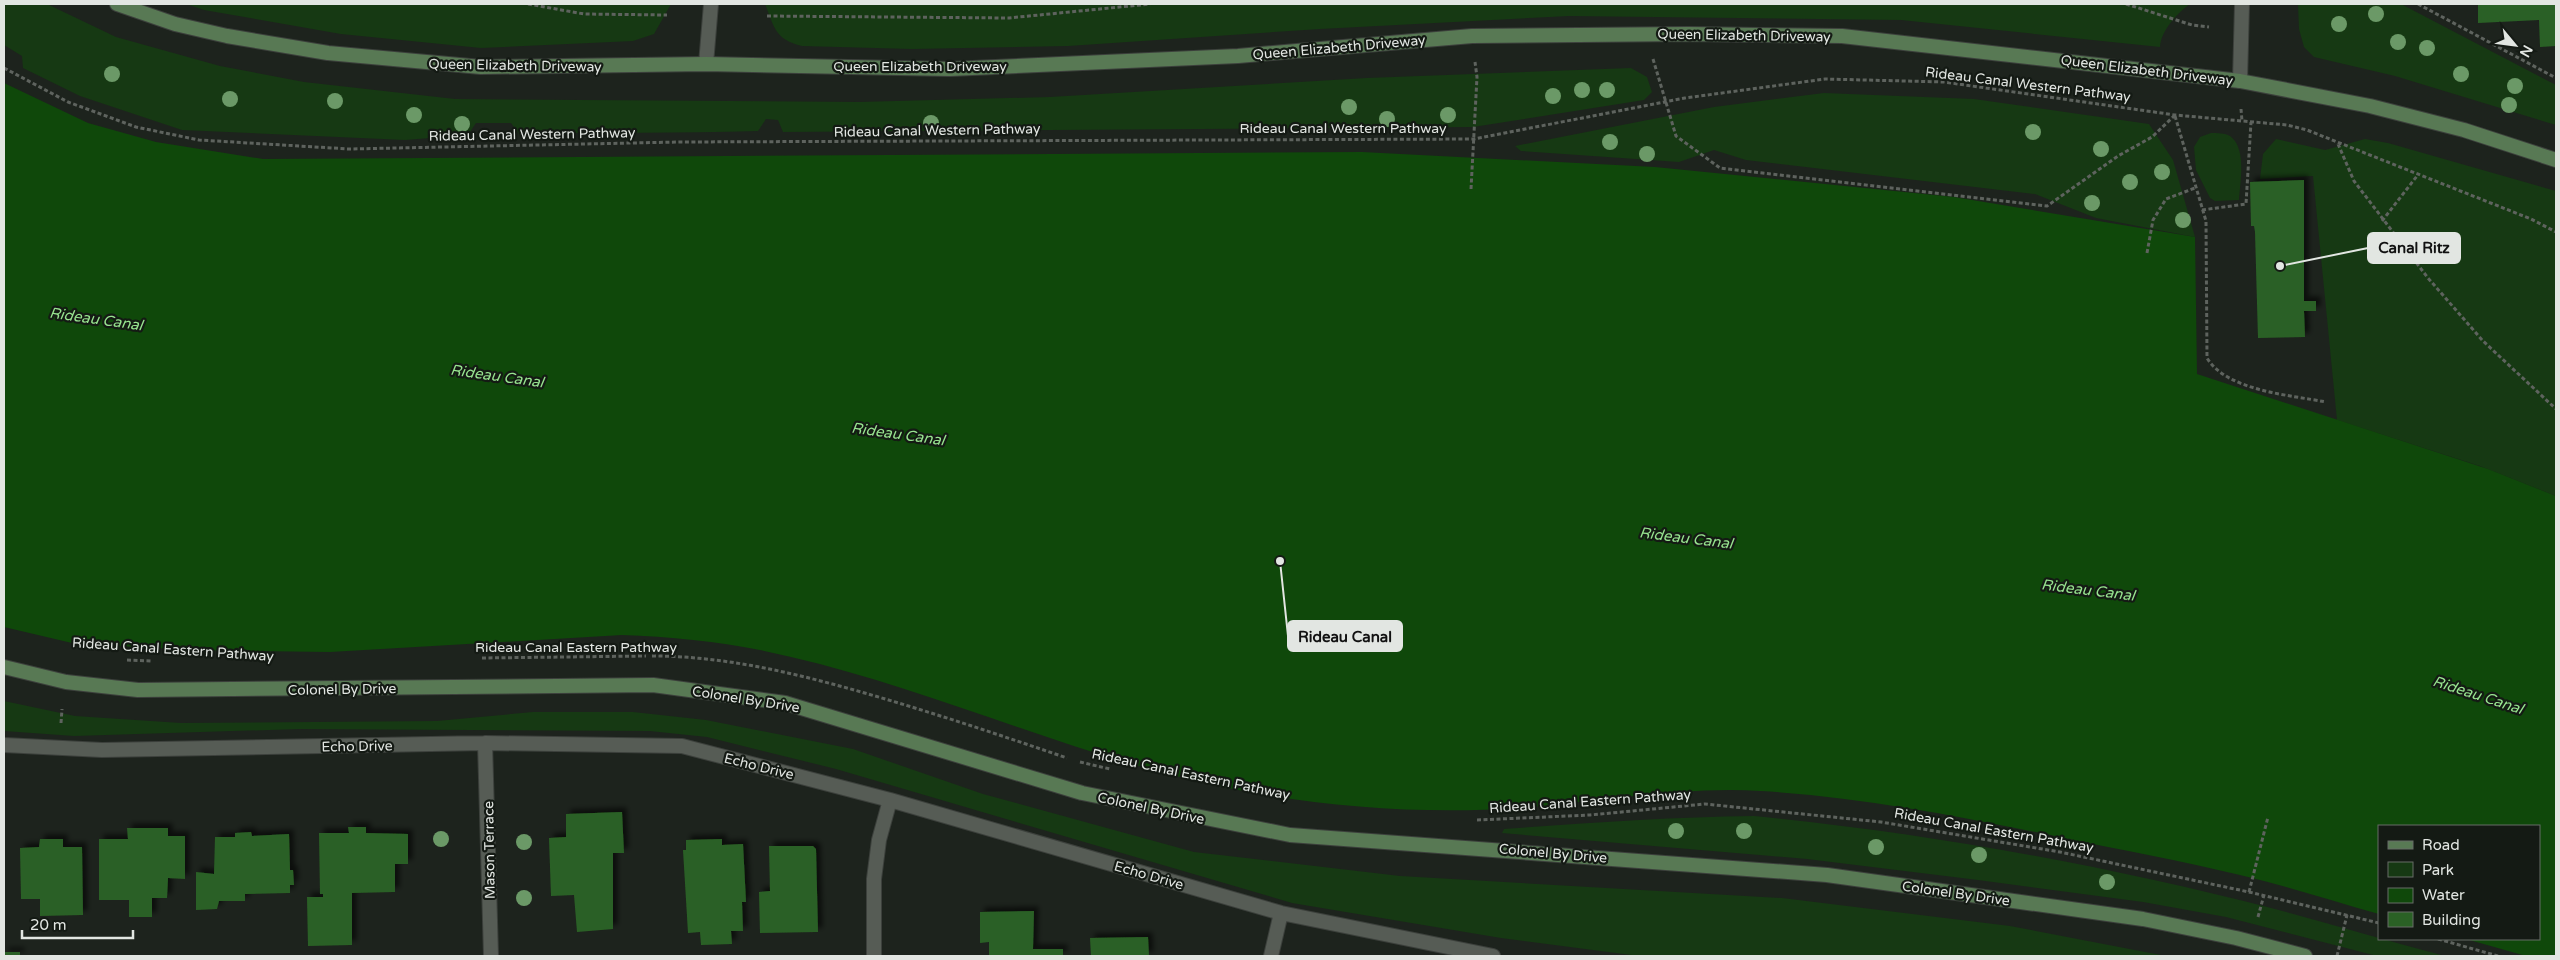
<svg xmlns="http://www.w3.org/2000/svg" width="2560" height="960" font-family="'Varela Round',sans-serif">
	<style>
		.green { fill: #163913 }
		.water { fill: #0f480a }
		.building { fill: #2a6125; filter: url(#shadow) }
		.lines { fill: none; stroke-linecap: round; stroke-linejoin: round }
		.service-casing { stroke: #3c403c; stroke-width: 16 }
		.minor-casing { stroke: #3c403c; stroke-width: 16 }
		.tertiary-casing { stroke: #3c403c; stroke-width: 16 }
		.secondary-casing { stroke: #3c403c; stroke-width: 16 }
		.path { stroke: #5e635e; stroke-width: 3; stroke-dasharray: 4 2.5; stroke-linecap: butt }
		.service { stroke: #565c55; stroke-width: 14 }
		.minor { stroke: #565c55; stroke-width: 14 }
		.tertiary { stroke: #565c55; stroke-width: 14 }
		.secondary { stroke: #587954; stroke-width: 14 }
		.tree { fill: #6b9967 }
		.labels { text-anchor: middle; stroke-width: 4.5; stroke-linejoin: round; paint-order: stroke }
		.street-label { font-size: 14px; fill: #e2e6e2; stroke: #141a14 }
		.water-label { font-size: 15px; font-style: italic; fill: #97e38f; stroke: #141a14 }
		.leader { fill: none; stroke: #e2e6e2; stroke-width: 2 }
		.callout-dot { fill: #e2e6e2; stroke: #141a14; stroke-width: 2 }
		.callout { fill: #e2e6e2; stroke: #e2e6e2; stroke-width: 2 }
		.callout-label { font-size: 15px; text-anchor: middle; font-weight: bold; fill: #111 }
	</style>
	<defs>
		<filter id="shadow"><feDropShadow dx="4.5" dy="-4.5" stdDeviation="2.5" flood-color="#0009"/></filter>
	</defs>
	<rect width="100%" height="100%" fill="#1d231d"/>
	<path class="green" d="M 4,4 L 47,4 L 116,37 L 220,66 L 304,82 L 455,99 L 859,102 L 1050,97 L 1367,78 L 1631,68 L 1647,77 L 1652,92 L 1644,100 L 1473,127 L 783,132 L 778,120 L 766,119 L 758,131 C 679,134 599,131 520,135 L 511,123 L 476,123 L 468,135 L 405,140 L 182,130 L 80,96 L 23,68 L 22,56 L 4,45 Z
		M 186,4 L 671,4 L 654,34 L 633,41 L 481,48 L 341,34 L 204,10 Z
		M 765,4 L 2190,4 C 2177,13 2161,31 2160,47 L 1901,20 L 1569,16 L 1320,29 L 1068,46 L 912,49 L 802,46 C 775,39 775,29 765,4 Z
		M 2298,4 L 2401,4 L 2556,85 L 2556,125 L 2395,76 L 2314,57 L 2304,47 L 2299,29 Z
		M 1824,93 L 1974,99 L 2149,124 L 2173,160 L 2195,237 L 2096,218 L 2035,194 L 1746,160 L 1714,150 L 1679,162 L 1521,151 L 1515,146 L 1714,107 Z
		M 2211,133 C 2217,133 2225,133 2230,136 C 2247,148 2240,182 2239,200 L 2215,201 L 2210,198 L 2196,170 L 2194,147 L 2200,137 Z
		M 2276,139 L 2325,150 L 2365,139 L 2388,143 L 2556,191 L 2556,496 L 2480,466 L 2337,420 L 2313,176 L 2260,179 L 2263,154 Z
		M 4,701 L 75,716 L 181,723 L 437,721 L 533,712 L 633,712 L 706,720 L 853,749 L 983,794 L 1194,852 L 1400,876 L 1782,898 L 2010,926 L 2166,956 L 1639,956 L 1501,938 L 1292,903 L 836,769 L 707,737 L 650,731 L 300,729 L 74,736 L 4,731 Z
		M 1754,816 C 1929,833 2104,865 2275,909 C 2332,924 2388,941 2445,956 L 2377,956 L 2226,917 L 2143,902 L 1978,880 L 1807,859 L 1502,833 L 1504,829 C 1588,823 1671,817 1754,816 Z"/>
	<path class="water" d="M 4,83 L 88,123 L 156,142 L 263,159 L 1362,152 L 1655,167 L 1954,197 L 2195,237 L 2197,374 L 2488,469 L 2556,496 L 2556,956 L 2526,956 L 2466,939 L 2539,939 L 2539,826 L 2379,826 L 2379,914 C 2333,901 2287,886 2240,875 C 2182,861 2122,850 2064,838 C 1964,817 1863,797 1761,791 C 1683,786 1597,802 1518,808 C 1432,814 1334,808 1249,792 C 1091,764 946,693 791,657 C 736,643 678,637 622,635 L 330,652 L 188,650 L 72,643 L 4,627 Z"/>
	<path class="building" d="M 2478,4 L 2556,4 L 2556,46 L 2540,47 L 2539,20 L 2478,23 Z
		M 2304,180 L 2304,301 L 2316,301 L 2316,311 L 2304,311 L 2305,337 L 2258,338 L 2255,232 L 2254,226 L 2251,226 L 2250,182 Z
		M 622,812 L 624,853 L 613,853 L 613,929 L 577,932 L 574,895 L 551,896 L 549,838 L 566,837 L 566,814 Z
		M 348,827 L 366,827 L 366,833 L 408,834 L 408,864 L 395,864 L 395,892 L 352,893 L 352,945 L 308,946 L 307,897 L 323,897 L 323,894 L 320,894 L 319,833 L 349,833 Z
		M 127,828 L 168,828 L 168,836 L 185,836 L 185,879 L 168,878 L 167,898 L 152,898 L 152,917 L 129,917 L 129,900 L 99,900 L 99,839 L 128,839 Z
		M 251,832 L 252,836 L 289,834 L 290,870 L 293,870 L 294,885 L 290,885 L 290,893 L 245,894 L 245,901 L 219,901 L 217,909 L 196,910 L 196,872 L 214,874 L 215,837 L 235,837 L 235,833 Z
		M 40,839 L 63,839 L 63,847 L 82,847 L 83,915 L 40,916 L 40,899 L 21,899 L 20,848 L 39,847 Z
		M 722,839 L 722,845 L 743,844 L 746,902 L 742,902 L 743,931 L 731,931 L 732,944 L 701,945 L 700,932 L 688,933 L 683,850 L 686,850 L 686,840 Z
		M 769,846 L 813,846 L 816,849 L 818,932 L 760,933 L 759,892 L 770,891 Z
		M 1034,911 L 1033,949 L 1063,949 L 1063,956 L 989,956 L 989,942 L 980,943 L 980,912 Z
		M 1148,937 L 1149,956 L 1091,956 L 1090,938 Z
		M 4,952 L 20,952 L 20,956 L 4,956 Z"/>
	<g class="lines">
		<g class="service-casing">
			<path id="service" d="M 706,64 L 711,4"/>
		</g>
		<g class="minor-casing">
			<path id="minor" d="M 485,743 L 491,956
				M 4,745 L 102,750 L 485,743 L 682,746 L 890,800 L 1281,913 L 1493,956
				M 874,956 L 874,879 L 879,840 L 890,800
				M 1271,956 L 1281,913"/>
		</g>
		<g class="tertiary-casing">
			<path id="tertiary" d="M 2240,81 L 2242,4"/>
		</g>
		<g class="secondary-casing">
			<path id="secondary" d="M 117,4 L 175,24 L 227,36 L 328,53 L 481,67 L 706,64 L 950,69 L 1238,56 L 1472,36 L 1687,34 L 1842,36 L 2240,81 L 2370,106 L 2464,130 L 2556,160
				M 4,667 L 66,682 L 138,690 L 653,685 L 785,703 L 1082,793 L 1290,835 L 1827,875 L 2143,919 L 2236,938 L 2305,956"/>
		</g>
		<path class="path" d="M 528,4 L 584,14 L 667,15
			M 2126,4 L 2192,25 L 2209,27
			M 2418,4 L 2556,78
			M 767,16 L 1009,18 L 1150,4
			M 1653,59 L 1676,136 L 1720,168 L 2047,206 L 2118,156 L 2152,137 L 2175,115
			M 4,68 L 68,102 L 136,127 L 199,140 L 349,149 L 679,142 L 1474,139 L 1685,98 L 1825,79 L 1944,82 L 2175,115 L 2287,125 L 2307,130 L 2531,219 L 2556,232
			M 2241,109 L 2242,121
			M 2175,116 L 2206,221 L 2207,358 C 2227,391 2290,395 2326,402
			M 2338,144 L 2354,181 L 2428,278 L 2483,341 L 2556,409
			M 1471,189 L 1477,77 L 1475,62
			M 2202,210 L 2246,204 L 2251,122
			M 2382,221 L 2417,176
			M 2147,253 L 2153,220 L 2166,199 L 2195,188
			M 652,656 C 728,656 803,675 875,696 C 940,715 1003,736 1067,758
			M 482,658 L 646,656
			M 127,660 L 151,661
			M 61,723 L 62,709
			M 1080,762 L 1110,769
			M 1477,820 L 1590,815 L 1705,804 L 1881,822 L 2060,852 L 2249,892 L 2379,923
			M 2249,892 L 2268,817
			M 2258,917 L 2264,895
			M 2438,939 L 2498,956
			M 2337,956 L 2347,915"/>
		<use href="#service" class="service"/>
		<use href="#minor" class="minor"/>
		<use href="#tertiary" class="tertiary"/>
		<use href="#secondary" class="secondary"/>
	</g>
	<g class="tree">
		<circle cx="2376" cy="14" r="8"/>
		<circle cx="2339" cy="24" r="8"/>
		<circle cx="2398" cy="42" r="8"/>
		<circle cx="2427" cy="48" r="8"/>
		<circle cx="112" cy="74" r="8"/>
		<circle cx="2461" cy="74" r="8"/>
		<circle cx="2515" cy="86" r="8"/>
		<circle cx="1582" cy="90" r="8"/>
		<circle cx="1607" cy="90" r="8"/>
		<circle cx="1553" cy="96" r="8"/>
		<circle cx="230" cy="99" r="8"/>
		<circle cx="335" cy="101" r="8"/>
		<circle cx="2509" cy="105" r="8"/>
		<circle cx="1349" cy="107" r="8"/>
		<circle cx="414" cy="115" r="8"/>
		<circle cx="1448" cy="115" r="8"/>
		<circle cx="1387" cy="119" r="8"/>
		<circle cx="931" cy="123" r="8"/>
		<circle cx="462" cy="124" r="8"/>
		<circle cx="2033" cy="132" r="8"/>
		<circle cx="1610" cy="142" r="8"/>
		<circle cx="2101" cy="149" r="8"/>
		<circle cx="1647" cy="154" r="8"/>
		<circle cx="2162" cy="172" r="8"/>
		<circle cx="2130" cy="182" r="8"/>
		<circle cx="2092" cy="203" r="8"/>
		<circle cx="2183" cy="220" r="8"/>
		<circle cx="1676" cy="831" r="8"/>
		<circle cx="1744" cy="831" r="8"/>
		<circle cx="441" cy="839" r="8"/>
		<circle cx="524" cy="842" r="8"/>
		<circle cx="1876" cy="847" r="8"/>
		<circle cx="1979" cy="855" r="8"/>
		<circle cx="2107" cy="882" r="8"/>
		<circle cx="524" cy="898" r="8"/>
	</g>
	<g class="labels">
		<g class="street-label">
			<text transform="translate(1744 35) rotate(1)" y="5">Queen Elizabeth Driveway</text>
			<text transform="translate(1339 47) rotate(-5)" y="5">Queen Elizabeth Driveway</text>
			<text transform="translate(515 65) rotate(1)" y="5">Queen Elizabeth Driveway</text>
			<text x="920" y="71">Queen Elizabeth Driveway</text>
			<text transform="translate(2147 70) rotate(7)" y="5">Queen Elizabeth Driveway</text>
			<text transform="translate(2028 84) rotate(7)" y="5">Rideau Canal Western Pathway</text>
			<text x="1343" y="133">Rideau Canal Western Pathway</text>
			<text transform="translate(937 130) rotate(-1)" y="5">Rideau Canal Western Pathway</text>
			<text transform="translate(532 134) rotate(-1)" y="5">Rideau Canal Western Pathway</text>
			<text x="576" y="652">Rideau Canal Eastern Pathway</text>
			<text transform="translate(173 649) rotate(4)" y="5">Rideau Canal Eastern Pathway</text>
			<text transform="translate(342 689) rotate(-1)" y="5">Colonel By Drive</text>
			<text transform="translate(746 699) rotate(9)" y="5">Colonel By Drive</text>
			<text transform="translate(357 746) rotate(-1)" y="5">Echo Drive</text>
			<text transform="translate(759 766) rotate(14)" y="5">Echo Drive</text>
			<text transform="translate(1191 774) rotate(12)" y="5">Rideau Canal Eastern Pathway</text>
			<text transform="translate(1590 801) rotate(-4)" y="5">Rideau Canal Eastern Pathway</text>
			<text transform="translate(1151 808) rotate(12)" y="5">Colonel By Drive</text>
			<text transform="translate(1994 830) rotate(10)" y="5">Rideau Canal Eastern Pathway</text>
			<text transform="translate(489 850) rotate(-91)" y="5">Mason Terrace</text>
			<text transform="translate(1553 853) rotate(5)" y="5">Colonel By Drive</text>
			<text transform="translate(1149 875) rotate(16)" y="5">Echo Drive</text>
			<text transform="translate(1956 893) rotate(8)" y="5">Colonel By Drive</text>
		</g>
		<g class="water-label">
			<text transform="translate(96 319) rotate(8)" y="5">Rideau Canal</text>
			<text transform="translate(497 376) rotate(8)" y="5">Rideau Canal</text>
			<text transform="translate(898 434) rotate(8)" y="5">Rideau Canal</text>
			<text transform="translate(1686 538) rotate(7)" y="5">Rideau Canal</text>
			<text transform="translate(2088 590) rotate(7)" y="5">Rideau Canal</text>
			<text transform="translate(2478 695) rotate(18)" y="5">Rideau Canal</text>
		</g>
	</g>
	<path class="leader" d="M2280 266L2368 248M1280 561L1288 636"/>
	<g class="callout-dot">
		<circle cx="2280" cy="266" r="5"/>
		<circle cx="1280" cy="561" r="5"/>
	</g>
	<g class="callout">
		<rect x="2368" y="233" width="92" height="30" rx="5"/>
		<rect x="1288" y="621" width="114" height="30" rx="5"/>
	</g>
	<g class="callout-label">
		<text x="2414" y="253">Canal Ritz</text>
		<text x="1345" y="642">Rideau Canal</text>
	</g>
	<rect width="2560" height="960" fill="none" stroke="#e2e6e2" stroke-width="10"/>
	<rect x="2378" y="825" width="162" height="115" fill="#141a14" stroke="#666c66"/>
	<rect x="2388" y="841" width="25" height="8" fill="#587954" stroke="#666c66"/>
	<text x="2422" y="850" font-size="15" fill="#e2e6e2">Road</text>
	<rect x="2388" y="862" width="25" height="15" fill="#163913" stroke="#666c66"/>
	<text x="2422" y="875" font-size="15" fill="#e2e6e2">Park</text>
	<rect x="2388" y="888" width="25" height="15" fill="#0f480a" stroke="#666c66"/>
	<text x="2422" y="900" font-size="15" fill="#e2e6e2">Water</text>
	<rect x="2388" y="912" width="25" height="15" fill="#2a6125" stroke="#666c66"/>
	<text x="2422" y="925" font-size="15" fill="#e2e6e2">Building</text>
	<g transform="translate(2515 45) rotate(119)" stroke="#141a14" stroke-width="4" paint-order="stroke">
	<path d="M0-4L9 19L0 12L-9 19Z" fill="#e2e6e2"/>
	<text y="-8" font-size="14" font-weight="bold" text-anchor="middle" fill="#e2e6e2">N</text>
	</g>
	<path d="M22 930v8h111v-8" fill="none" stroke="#e2e6e2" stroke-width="2.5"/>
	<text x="30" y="930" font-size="15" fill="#e2e6e2" stroke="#141a14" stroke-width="4" paint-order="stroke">20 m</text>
</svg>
